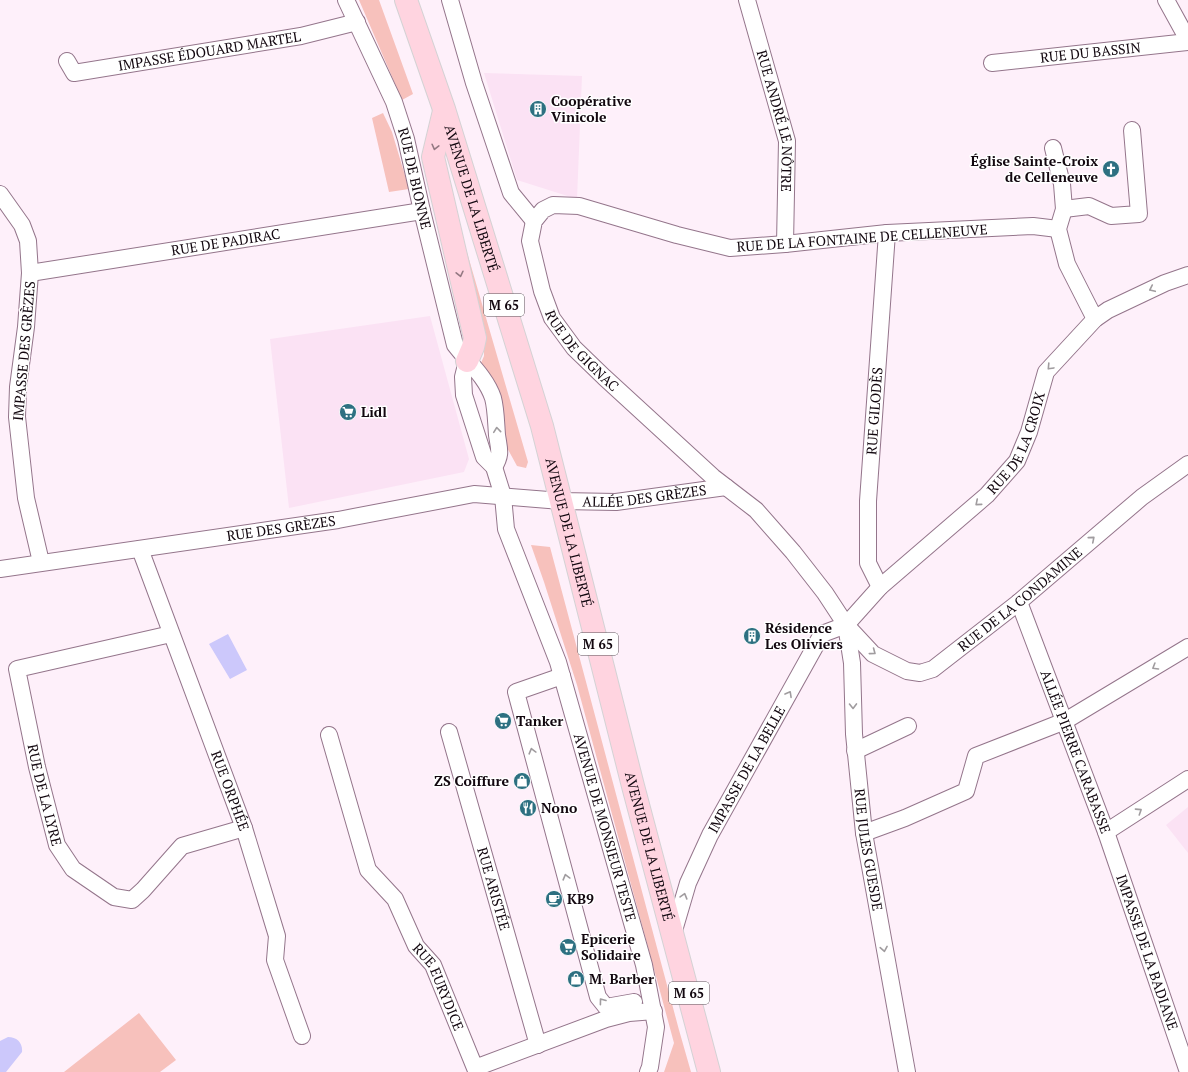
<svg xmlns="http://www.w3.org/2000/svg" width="1188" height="1072" font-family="'PT Serif',serif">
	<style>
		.built { fill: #fbe2f4 }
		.green { fill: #f7c1bc }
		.water { fill: #ccc8fb }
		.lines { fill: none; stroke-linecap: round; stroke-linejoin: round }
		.street-casing { stroke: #94758b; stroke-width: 18 }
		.primary-casing { stroke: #d4d2d4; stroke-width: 24 }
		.street { stroke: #fff; stroke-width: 16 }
		.primary { stroke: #ffd4e0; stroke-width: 22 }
		.oneway { stroke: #947882 }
		.oneway2 { stroke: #a09c9f }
		.labels { text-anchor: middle; stroke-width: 3; stroke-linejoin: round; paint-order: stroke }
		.shield { fill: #fff; stroke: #595157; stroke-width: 1 }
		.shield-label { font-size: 13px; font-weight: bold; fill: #12070f }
		.street-label { font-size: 14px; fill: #12070f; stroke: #fff }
		.poi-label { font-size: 14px; font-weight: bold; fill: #12070f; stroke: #fff; text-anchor: start }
	</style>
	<rect width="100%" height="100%" fill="#fef0fa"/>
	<path class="built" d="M 484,73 L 582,76 L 577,199 L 517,180 Z
		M 430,316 L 469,459 L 464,472 L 289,508 L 270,339 Z
		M 1188,807 L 1188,853 L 1166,825 Z"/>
	<path class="green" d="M 359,0 L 379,0 L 413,94 L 402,100 Z
		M 383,113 L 392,132 L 409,189 L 389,192 L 372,118 Z
		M 464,242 L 528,462 L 526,468 L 517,466 L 505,444 L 492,378 L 481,363 L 484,356 L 484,344 L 458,245 Z
		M 531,545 L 550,547 L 679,1030 L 691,1072 L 664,1072 L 674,1043 L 577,685 L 544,582 Z
		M 139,1013 L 176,1060 L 160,1072 L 64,1072 Z"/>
	<path class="water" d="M 228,634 L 247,670 L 230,679 L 209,644 Z
		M 8,1037 C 17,1037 23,1043 22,1052 L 6,1072 L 0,1072 L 0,1041 Z"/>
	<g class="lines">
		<g class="street-casing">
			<g id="street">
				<path id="s1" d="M 346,0 L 394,102 L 406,139 L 422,211 L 455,345 C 468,362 486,377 493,398 C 496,409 496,423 497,435 C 499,449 502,454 494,467"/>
				<path d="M 450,0 L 474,83 L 511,193 L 534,221"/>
				<path id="s2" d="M 747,0 L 787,141 L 785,244"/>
				<path d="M 1166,0 L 1188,40"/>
				<path id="s3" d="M 67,61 L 74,73 L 301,36 L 357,22"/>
				<path id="s4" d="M 992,63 L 1188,42"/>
				<path d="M 1053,148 L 1062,184 L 1064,209 L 1058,229 L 1067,264 L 1095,319"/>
				<path d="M 0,194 L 22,225 L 28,241 L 30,273 L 26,327 L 18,387 L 17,417 L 26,498 L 41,562"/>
				<path d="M 1064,209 L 1089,206 L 1111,216 L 1139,214 L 1132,130"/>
				<path id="s5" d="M 1058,229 L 1033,226 L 887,233 L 785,244 L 730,248 L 677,235 L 579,206 L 553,205 L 543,210 L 534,221 L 530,241 L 542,291 L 552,318 L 574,348 L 604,377 L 713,477 L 756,510 L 793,552 L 825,593 L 846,625 L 873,654 L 907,671 L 920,673 L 933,669 L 1019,602 L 1142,497 L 1188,464"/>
				<path id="s6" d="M 30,273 L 422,211"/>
				<path id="s7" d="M 467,361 L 463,377 L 464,395 L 484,457 L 494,467 L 503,496 L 506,529 L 558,662 L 644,965 L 656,1027 L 650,1067 L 648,1072"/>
				<path id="s8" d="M 140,549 L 244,828 L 277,936 L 275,960 L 302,1036"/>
				<path id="s9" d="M 0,569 L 338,520 L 474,494 L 561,501 L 616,502 L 726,487"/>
				<path id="s10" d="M 880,587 L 868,563 L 868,501 L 887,233"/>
				<path id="s11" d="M 1019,602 L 1106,832 L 1188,1072"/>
				<path id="s12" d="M 846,625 L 852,663 L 854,734 L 864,833 L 907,1072"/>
				<path id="s13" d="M 171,634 L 17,669 L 37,767 L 57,845 L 73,869 L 114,897 L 132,900 L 143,890 L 182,846 L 244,828"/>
				<path d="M 562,676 L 516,692 L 598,997 L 606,1007 L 634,1002"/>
				<path id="s14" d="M 449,732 L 538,1045"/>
				<path id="s15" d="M 329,735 L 368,870 L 395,899 L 416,946 L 433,965 L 475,1068 L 606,1019 L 629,1013 L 654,1011"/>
				<path d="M 855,751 L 908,726"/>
				<path d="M 1106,832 L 1188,779"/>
				<path d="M 864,833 L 905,818 L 966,791 L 976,756 L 1065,721 L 1188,647"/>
				<path id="s16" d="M 673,934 L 688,883 L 710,835 L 822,634 L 846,625 L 880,587 L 987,495 L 1017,461 L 1029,432 L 1046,372 L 1095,319 L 1108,310 L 1165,283 L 1188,275"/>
			</g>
		</g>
		<g class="primary-casing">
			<g id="primary">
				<path id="s17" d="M 406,0 L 444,109 L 542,426 L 633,786 L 709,1072"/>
				<path d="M 444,111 L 433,157 L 475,338 L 473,347 L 467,361"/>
			</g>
		</g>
		<use href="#street" class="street"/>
		<use href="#primary" class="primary"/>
	</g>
	<defs><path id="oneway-chevron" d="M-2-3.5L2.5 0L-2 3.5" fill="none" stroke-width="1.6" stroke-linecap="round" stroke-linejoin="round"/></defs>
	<g class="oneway">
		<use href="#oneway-chevron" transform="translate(435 147) rotate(104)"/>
		<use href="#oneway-chevron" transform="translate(460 274) rotate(77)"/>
	</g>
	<g class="oneway2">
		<use href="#oneway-chevron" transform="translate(1152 289) rotate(155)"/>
		<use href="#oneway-chevron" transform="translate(1050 367) rotate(133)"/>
		<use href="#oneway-chevron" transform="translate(497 430) rotate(-96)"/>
		<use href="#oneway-chevron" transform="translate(978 503) rotate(140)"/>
		<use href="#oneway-chevron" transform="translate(1092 539) rotate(-41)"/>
		<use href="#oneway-chevron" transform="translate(873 652) rotate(37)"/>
		<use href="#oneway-chevron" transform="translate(1155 667) rotate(149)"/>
		<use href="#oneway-chevron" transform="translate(789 694) rotate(-61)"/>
		<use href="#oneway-chevron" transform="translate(853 706) rotate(89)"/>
		<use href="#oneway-chevron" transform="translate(532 751) rotate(-105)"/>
		<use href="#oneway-chevron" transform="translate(1139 811) rotate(-33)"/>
		<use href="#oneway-chevron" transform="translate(566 877) rotate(-105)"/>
		<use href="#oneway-chevron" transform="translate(684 896) rotate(-74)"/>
		<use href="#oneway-chevron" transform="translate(884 949) rotate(80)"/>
		<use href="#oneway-chevron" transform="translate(602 1001) rotate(-127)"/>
	</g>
	<defs>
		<g id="building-disc" transform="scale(0.9)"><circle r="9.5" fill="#2d7081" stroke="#fff"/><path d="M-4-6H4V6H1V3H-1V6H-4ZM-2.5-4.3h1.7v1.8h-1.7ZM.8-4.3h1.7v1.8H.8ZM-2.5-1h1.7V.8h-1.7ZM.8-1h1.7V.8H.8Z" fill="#fff"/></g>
		<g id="church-disc" transform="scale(0.9)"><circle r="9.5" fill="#2d7081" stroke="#fff"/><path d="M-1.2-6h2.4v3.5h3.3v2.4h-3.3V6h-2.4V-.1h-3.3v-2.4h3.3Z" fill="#fff"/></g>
		<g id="supermarket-disc" transform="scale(0.9)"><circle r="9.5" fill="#2d7081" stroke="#fff"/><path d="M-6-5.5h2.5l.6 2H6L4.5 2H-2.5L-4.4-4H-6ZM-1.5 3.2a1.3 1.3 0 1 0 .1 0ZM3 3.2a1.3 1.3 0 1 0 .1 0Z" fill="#fff"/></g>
		<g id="shop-disc" transform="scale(0.9)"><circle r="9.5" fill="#2d7081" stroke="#fff"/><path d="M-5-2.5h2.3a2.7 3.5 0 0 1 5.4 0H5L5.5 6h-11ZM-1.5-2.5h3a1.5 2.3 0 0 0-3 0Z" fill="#fff"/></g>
		<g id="restaurant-disc" transform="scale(0.9)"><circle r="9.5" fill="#2d7081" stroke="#fff"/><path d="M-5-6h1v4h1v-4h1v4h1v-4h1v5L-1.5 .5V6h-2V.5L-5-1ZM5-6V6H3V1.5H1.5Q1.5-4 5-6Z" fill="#fff"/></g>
		<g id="cafe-disc" transform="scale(0.9)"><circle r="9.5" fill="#2d7081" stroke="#fff"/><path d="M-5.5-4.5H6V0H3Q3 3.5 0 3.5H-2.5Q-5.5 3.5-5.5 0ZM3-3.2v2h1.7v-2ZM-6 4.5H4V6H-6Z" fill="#fff"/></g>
	</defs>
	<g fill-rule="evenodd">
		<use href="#building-disc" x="538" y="109"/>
		<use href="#church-disc" x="1111" y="169"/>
		<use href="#supermarket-disc" x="348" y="412"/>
		<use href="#building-disc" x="752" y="636"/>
		<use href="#supermarket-disc" x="503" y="721"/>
		<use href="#shop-disc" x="522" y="781"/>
		<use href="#restaurant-disc" x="528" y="808"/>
		<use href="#cafe-disc" x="554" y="899"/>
		<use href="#supermarket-disc" x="568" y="947"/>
		<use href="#shop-disc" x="576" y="979"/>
	</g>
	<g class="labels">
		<g class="shield">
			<rect x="484" y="294" width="40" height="22" rx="3"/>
			<rect x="578" y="633" width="40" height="22" rx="3"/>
			<rect x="669" y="982" width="40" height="22" rx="3"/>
		</g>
		<g class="shield-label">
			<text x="504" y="310">M 65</text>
			<text x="598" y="649">M 65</text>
			<text x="689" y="998">M 65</text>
		</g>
		<g class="street-label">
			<text dy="5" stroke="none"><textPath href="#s3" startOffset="151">IMPASSE ÉDOUARD MARTEL</textPath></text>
			<text dy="5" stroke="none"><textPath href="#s4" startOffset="99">RUE DU BASSIN</textPath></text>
			<text dy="5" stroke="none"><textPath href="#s2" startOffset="125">RUE ANDRÉ LE NÔTRE</textPath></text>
			<text dy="5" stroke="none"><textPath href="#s1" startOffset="192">RUE DE BIONNE</textPath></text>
			<text dy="5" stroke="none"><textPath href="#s17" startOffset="209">AVENUE DE LA LIBERTÉ</textPath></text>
			<text transform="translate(862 238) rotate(-4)" y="5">RUE DE LA FONTAINE DE CELLENEUVE</text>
			<text dy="5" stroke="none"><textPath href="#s6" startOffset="198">RUE DE PADIRAC</textPath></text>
			<text dy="5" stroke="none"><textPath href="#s5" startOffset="682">RUE DE GIGNAC</textPath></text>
			<text transform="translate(24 351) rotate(-85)" y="5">IMPASSE DES GRÈZES</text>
			<text dy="5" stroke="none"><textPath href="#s10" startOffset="179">RUE GILODÈS</textPath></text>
			<text dy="5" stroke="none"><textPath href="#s16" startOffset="615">RUE DE LA CROIX</textPath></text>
			<text dy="5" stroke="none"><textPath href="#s9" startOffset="651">ALLÉE DES GRÈZES</textPath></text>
			<text dy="5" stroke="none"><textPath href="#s9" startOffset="284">RUE DES GRÈZES</textPath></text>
			<text dy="5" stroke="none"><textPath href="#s17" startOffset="557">AVENUE DE LA LIBERTÉ</textPath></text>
			<text dy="5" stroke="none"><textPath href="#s5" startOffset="1281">RUE DE LA CONDAMINE</textPath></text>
			<text dy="5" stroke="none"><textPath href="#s11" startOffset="160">ALLÉE PIERRE CARABASSE</textPath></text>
			<text dy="5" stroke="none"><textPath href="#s16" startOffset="181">IMPASSE DE LA BELLE</textPath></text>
			<text dy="5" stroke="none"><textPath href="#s8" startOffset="258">RUE ORPHÉE</textPath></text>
			<text dy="5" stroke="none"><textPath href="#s13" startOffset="287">RUE DE LA LYRE</textPath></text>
			<text dy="5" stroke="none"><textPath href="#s7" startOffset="492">AVENUE DE MONSIEUR TESTE</textPath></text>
			<text dy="5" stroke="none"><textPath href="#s17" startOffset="881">AVENUE DE LA LIBERTÉ</textPath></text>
			<text dy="5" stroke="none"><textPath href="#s12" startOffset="226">RUE JULES GUESDE</textPath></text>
			<text dy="5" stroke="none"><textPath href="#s14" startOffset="163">RUE ARISTÉE</textPath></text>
			<text dy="5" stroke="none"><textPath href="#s11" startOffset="373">IMPASSE DE LA BADIANE</textPath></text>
			<text dy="5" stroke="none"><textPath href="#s15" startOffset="279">RUE EURYDICE</textPath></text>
		</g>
		<g class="poi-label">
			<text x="551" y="106">Coopérative<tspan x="551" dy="16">Vinicole</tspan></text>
			<text x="1098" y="166" text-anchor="end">Église Sainte-Croix<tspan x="1098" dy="16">de Celleneuve</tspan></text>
			<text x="361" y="417">Lidl</text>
			<text x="765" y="633">Résidence<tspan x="765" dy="16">Les Oliviers</tspan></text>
			<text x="516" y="726">Tanker</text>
			<text x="509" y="786" text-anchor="end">ZS Coiffure</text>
			<text x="541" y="813">Nono</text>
			<text x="567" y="904">KB9</text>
			<text x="581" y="944">Epicerie<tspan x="581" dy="16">Solidaire</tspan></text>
			<text x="589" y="984">M. Barber</text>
		</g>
	</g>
</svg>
